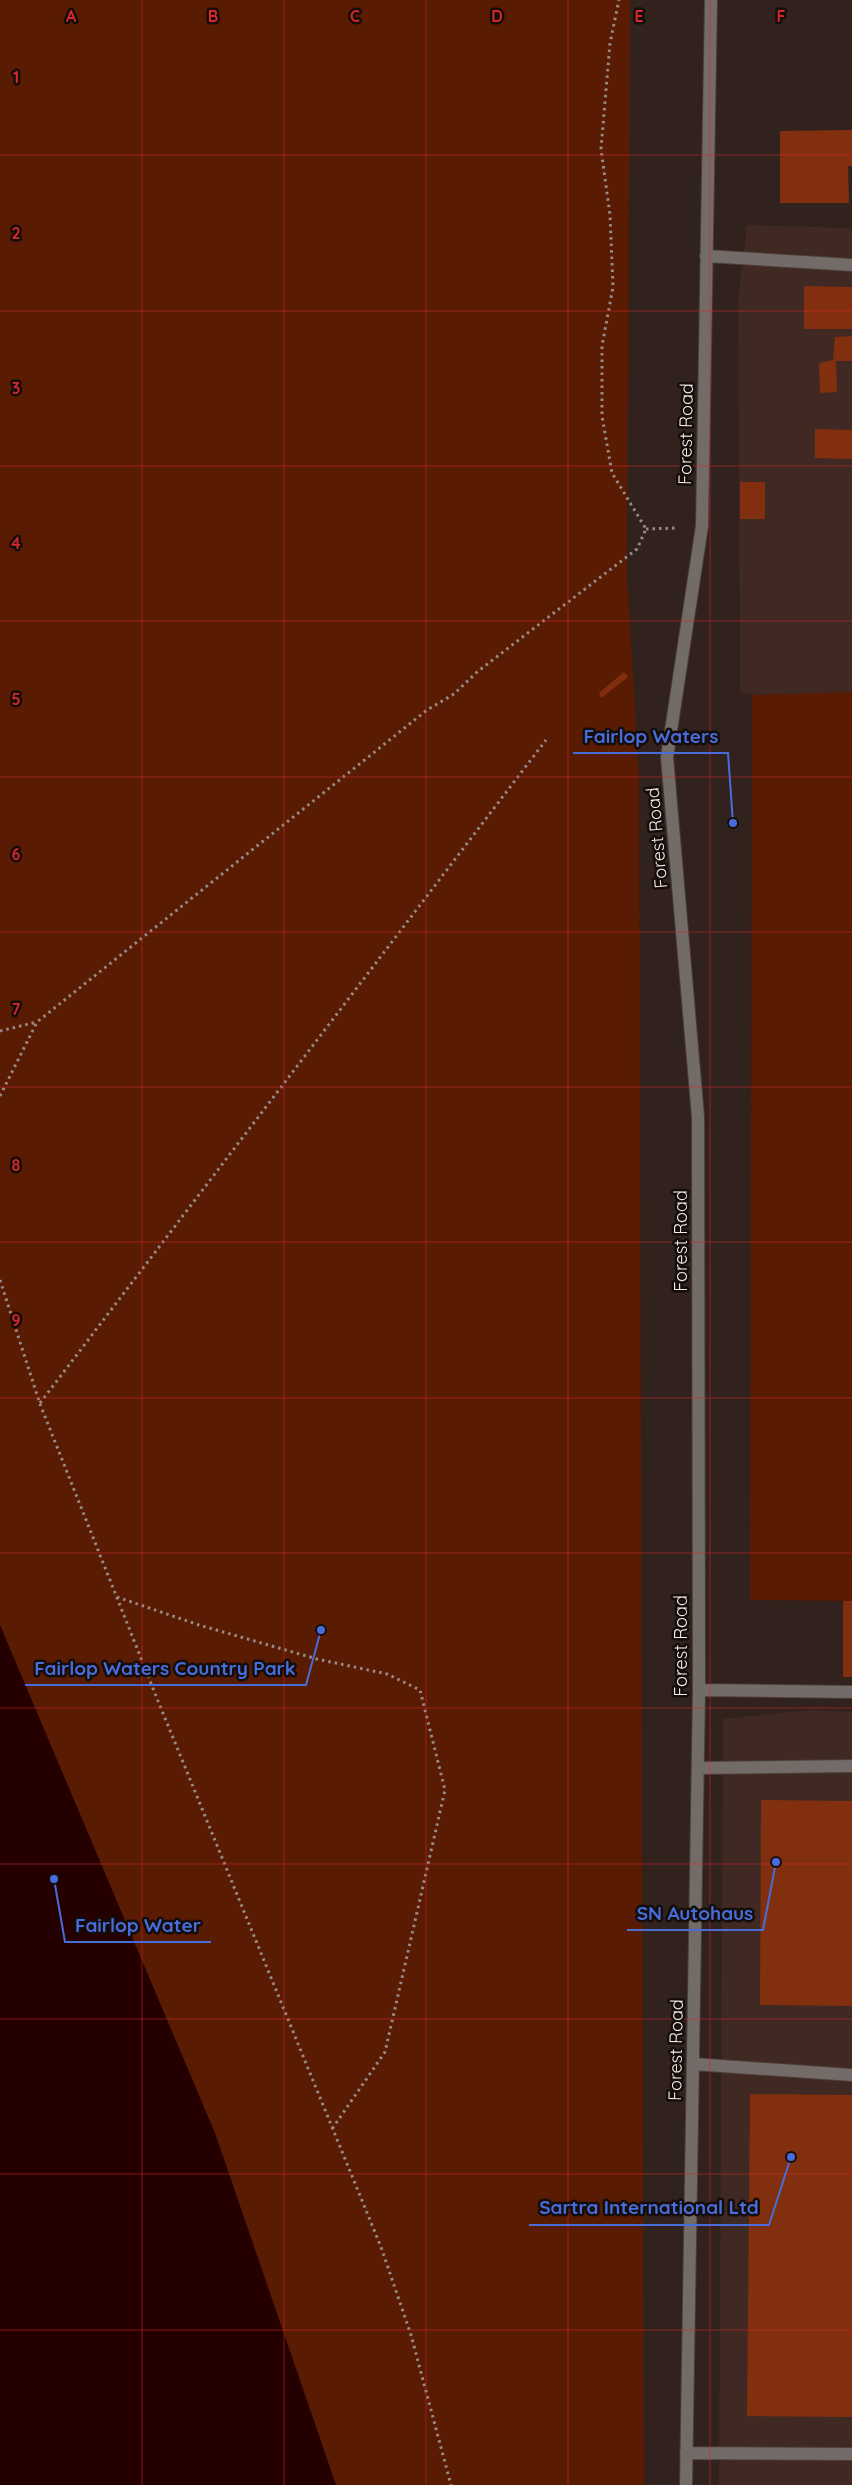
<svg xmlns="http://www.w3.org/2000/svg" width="852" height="2485" font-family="Quicksand,sans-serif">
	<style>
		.built { fill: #3f2922 }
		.green { fill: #5a1b03 }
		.water { fill: #250000 }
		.building { fill: #822f0f }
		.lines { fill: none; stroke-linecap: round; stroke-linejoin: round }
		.minor-casing { stroke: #4d3e39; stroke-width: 14 }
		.path { stroke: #988b87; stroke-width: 3; stroke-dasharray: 2.5 4; stroke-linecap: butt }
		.minor { stroke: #736b68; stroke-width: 12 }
		.grid { fill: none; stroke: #d62828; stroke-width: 1; stroke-opacity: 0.55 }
		.labels { text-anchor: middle; stroke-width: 5; stroke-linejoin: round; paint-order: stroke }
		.street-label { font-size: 18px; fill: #f6ebe7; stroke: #140d0b }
		.grid-label { font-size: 16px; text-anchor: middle; font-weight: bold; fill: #d62828; stroke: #140d0b; stroke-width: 5; stroke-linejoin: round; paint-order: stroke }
		.leader { fill: none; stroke: #486ddb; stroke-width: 2 }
		.callout-dot { fill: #486ddb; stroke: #140d0b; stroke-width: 2 }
		.callout-label { font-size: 19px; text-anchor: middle; font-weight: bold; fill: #486ddb; stroke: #140d0b; stroke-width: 5; stroke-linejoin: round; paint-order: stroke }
	</style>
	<rect width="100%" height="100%" fill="#31221d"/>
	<path class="built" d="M 747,225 L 852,228 L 852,692 L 752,695 L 740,692 L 738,300 Z
		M 810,1710 L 852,1712 L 852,2485 L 719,2485 L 723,1719 Z"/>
	<path class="green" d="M 0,0 L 630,0 L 627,576 L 639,775 L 644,2485 L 0,2485 Z
		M 852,692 L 852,1601 L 750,1600 L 752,695 Z"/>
	<path class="water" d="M 0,1625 L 215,2133 L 336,2485 L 0,2485 Z"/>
	<path class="building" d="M 852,130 L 852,166 L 848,166 L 849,203 L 780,203 L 780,131 Z
		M 804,286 L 852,287 L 852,329 L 804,329 Z
		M 852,336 L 852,361 L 836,361 L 837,392 L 820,393 L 819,363 L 833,360 L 835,337 Z
		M 815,429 L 852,430 L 852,459 L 815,458 Z
		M 740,482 L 765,482 L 765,519 L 740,519 Z
		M 624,672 L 628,677 L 601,698 L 599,693 Z
		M 843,1601 L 852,1601 L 852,1677 L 843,1677 Z
		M 761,1800 L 852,1801 L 852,2006 L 760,2005 Z
		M 750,2094 L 852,2095 L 852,2417 L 747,2416 Z"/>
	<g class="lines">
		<g class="minor-casing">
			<path id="minor" d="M 706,256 L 852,265
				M 699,1690 L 852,1692
				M 698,1768 L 852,1766
				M 693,2064 L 852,2075
				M 686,2453 L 852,2454
				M 686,2485 L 699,1690 L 698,1117 L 667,757 L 702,526 L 711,0"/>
		</g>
		<path class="path" d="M 646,529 L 678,528
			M 0,1031 L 37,1022
			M 0,1096 L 37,1022 L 427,710 L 454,694 L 477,672 L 637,549 L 646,529 L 612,473 L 602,416 L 602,346 L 613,287 L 610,215 L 601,149 L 610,43 L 619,0
			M 0,1280 L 40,1404 L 156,1696 L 381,2247 L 411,2335 L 451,2485
			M 40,1403 L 546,740
			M 117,1597 L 199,1625 L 317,1659 L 387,1674 L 420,1690 L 445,1790 L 385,2052 L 332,2129"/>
		<use href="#minor" class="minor"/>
	</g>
	<path class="grid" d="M 142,0 L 142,2485M 284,0 L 284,2485M 426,0 L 426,2485M 568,0 L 568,2485M 710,0 L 710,2485M 0,155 L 852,155M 0,311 L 852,311M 0,466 L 852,466M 0,621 L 852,621M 0,777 L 852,777M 0,932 L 852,932M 0,1087 L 852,1087M 0,1242 L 852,1242M 0,1398 L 852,1398M 0,1553 L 852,1553M 0,1708 L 852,1708M 0,1864 L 852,1864M 0,2019 L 852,2019M 0,2174 L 852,2174M 0,2330 L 852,2330"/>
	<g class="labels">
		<g class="street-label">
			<text transform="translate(686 434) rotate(-89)" y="6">Forest Road</text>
			<text transform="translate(657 838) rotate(-95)" y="6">Forest Road</text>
			<text transform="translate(681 1241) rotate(-90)" y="6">Forest Road</text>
			<text transform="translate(681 1646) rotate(-90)" y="6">Forest Road</text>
			<text transform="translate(676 2050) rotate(-89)" y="6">Forest Road</text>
		</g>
	</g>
	<g class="grid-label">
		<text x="71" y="22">A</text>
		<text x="213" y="22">B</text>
		<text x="355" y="22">C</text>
		<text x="497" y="22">D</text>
		<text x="639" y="22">E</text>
		<text x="781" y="22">F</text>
		<text x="16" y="83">1</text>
		<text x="16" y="239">2</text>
		<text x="16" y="394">3</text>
		<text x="16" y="549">4</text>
		<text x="16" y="705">5</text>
		<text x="16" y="860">6</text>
		<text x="16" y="1015">7</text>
		<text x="16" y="1171">8</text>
		<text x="16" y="1326">9</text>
	</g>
	<path class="leader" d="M733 823L728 753H573M321 1630L306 1685H25M776 1862L763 1930H627M54 1879L65 1942H211M791 2157L769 2225H529"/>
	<g class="callout-dot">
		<circle cx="733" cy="823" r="5"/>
		<circle cx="321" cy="1630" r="5"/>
		<circle cx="776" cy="1862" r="5"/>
		<circle cx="54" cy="1879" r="5"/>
		<circle cx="791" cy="2157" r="5"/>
	</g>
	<g class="callout-label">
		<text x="651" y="743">Fairlop Waters</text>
		<text x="165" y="1675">Fairlop Waters Country Park</text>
		<text x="695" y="1920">SN Autohaus</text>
		<text x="138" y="1932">Fairlop Water</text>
		<text x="649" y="2214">Sartra International Ltd</text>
	</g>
</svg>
